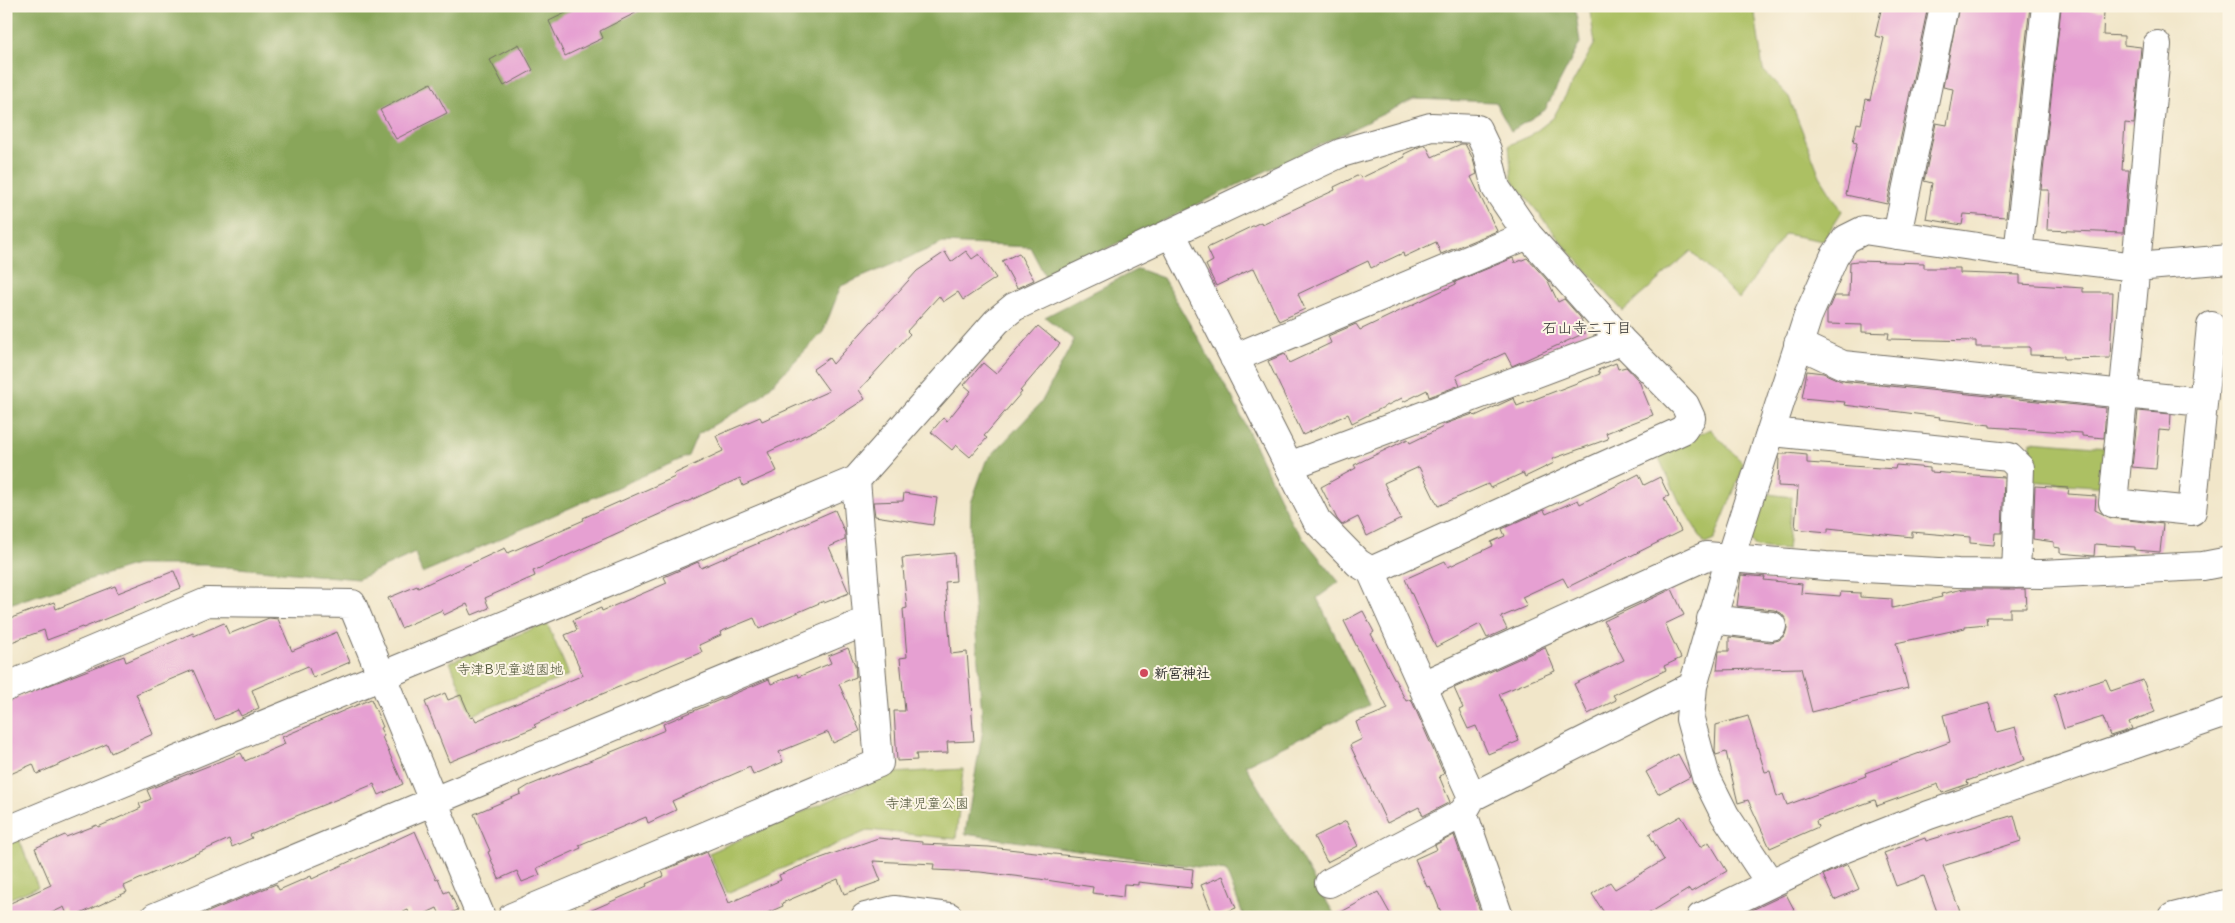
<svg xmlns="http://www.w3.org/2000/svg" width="2235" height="923" font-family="Delius,'Klee One',sans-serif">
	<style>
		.green { fill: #acc064; stroke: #6c7648 }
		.forest { fill: #89a65a; stroke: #5a6842 }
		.building { fill: #e6a0d2 }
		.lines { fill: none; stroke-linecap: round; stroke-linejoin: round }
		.street-casing { stroke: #706c62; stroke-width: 30 }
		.street { stroke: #fff; stroke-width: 28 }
		.poi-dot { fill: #d1495b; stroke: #fcf5e5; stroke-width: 2 }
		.labels { text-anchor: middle; stroke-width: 4; stroke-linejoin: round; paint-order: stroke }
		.park-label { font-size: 14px; fill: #52583c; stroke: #fcf5e5 }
		.poi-label { font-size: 14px; font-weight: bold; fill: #2b2b2b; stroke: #fcf5e5; text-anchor: start }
		.neighbourhood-label { font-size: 15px; fill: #2b2b2b; stroke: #fcf5e5 }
	</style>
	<rect width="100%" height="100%" fill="#fcf5e5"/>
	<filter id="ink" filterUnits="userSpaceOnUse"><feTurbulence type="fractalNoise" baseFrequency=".02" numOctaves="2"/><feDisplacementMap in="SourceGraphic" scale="10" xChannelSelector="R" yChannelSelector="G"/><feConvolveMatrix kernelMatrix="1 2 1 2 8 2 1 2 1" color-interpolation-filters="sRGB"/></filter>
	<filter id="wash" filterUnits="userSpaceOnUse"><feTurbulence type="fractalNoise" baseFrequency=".0096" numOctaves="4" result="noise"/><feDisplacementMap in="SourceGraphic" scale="20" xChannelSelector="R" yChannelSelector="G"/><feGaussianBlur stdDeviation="1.12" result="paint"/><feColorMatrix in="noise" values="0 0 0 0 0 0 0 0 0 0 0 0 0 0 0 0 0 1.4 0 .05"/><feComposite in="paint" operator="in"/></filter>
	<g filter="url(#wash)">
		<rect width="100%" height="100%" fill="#f1e6c9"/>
		<path class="green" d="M 1589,6 L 1754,6 L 1763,70 L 1789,97 L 1820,176 L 1842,211 L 1823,241 L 1785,234 L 1739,299 L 1691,251 L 1623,311 L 1568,250 L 1512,180 L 1509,145 L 1530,136 L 1553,118 L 1595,43 Z
			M 1710,429 L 1742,462 L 1742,471 L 1714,540 L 1705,544 L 1681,505 L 1657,454 Z
			M 2031,441 L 2108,447 L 2106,487 L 2029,481 Z
			M 1760,493 L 1792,497 L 1787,550 L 1756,547 L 1748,537 Z
			M 547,623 L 569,675 L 472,715 L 450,662 Z
			M 963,769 L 956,839 L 869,830 L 727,893 L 709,853 L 892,773 Z
			M 19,839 L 38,887 L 6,900 L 6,844 Z"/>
		<path class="forest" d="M 6,6 L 1575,6 L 1580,43 L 1545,110 L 1511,131 L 1495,102 L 1414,99 L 1046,278 L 1030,247 L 943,243 L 841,286 L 823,332 L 760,397 L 697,435 L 688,456 L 422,573 L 415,553 L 358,579 L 205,565 L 136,565 L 6,605 Z
			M 1138,269 L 1163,278 L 1232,397 L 1292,524 L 1339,582 L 1317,598 L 1369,705 L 1245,765 L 1336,917 L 1244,917 L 1226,871 L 965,834 L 983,729 L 970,551 L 971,503 L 986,461 L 1041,403 L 1074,340 L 1045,317 Z"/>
		<g id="blocks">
			<path class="building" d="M 580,6 L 649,6 L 600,31 L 603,38 L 565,56 L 549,21 Z
				M 1882,6 L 1928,6 L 1887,204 L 1846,195 L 1857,143 L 1853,142 L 1857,123 L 1861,124 L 1866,99 L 1870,100 L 1884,38 L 1875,36 Z
				M 1959,6 L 2030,6 L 2006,217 L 1964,214 L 1962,225 L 1926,219 L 1932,183 L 1924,181 L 1936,123 L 1947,125 L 1953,89 L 1943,87 Z
				M 2061,8 L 2104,11 L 2103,35 L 2124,36 L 2124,45 L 2141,47 L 2134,124 L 2125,123 L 2122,170 L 2129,170 L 2123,233 L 2047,230 L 2049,190 L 2041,190 Z
				M 519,44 L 533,70 L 504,86 L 490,60 Z
				M 431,83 L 447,113 L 396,139 L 380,110 Z
				M 1461,144 L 1465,144 L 1473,159 L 1477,174 L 1471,177 L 1497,231 L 1441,254 L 1436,242 L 1404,257 L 1403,253 L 1371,268 L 1368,261 L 1298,294 L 1305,309 L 1279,321 L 1254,268 L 1216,286 L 1206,265 L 1213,261 L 1207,248 L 1261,222 L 1262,224 L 1335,190 L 1334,187 L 1359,175 L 1361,178 L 1405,157 L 1404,154 L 1421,146 L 1426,145 L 1432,157 Z
				M 966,251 L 972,259 L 979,254 L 996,278 L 963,300 L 958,292 L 943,302 L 939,296 L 907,331 L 910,334 L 859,390 L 865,399 L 820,428 L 768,452 L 777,471 L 743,486 L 740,478 L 533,571 L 535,576 L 485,598 L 489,608 L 472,615 L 467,604 L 444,615 L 442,610 L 401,628 L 388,598 L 417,586 L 418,588 L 505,548 L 508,553 L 584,520 L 583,518 L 675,477 L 674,474 L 723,451 L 716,436 L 760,417 L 762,421 L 829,391 L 813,369 L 829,358 L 833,364 L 917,271 L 945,252 L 951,262 Z
				M 1019,253 L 1034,280 L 1017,288 L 1002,261 Z
				M 1513,258 L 1515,263 L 1527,258 L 1548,281 L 1558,302 L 1564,299 L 1580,317 L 1587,332 L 1512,366 L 1505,353 L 1456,376 L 1460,385 L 1429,397 L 1427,390 L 1403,402 L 1402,398 L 1352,423 L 1348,414 L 1303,435 L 1268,361 L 1285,354 L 1289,363 L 1331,343 L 1328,336 L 1356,324 L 1360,330 L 1456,284 L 1455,282 Z
				M 1857,261 L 1924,263 L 1924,268 L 1960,268 L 1960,273 L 2020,275 L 2020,284 L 2083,288 L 2083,292 L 2113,292 L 2110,358 L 2064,359 L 2064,356 L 2030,355 L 2030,347 L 1976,347 L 1976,341 L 1888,339 L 1889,333 L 1862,332 L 1862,325 L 1827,324 L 1827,312 L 1834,296 L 1849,296 L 1850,262 Z
				M 1038,326 L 1060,344 L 1020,391 L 1022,392 L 984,436 L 987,438 L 970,457 L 956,445 L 952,450 L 931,432 L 943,418 L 947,421 L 971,391 L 964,385 L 983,363 L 996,374 Z
				M 1616,363 L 1618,369 L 1626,367 L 1639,381 L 1653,415 L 1606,433 L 1608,439 L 1552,459 L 1554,463 L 1525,477 L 1523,473 L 1490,488 L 1488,484 L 1438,506 L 1419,467 L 1384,483 L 1401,519 L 1367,536 L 1358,517 L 1342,525 L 1337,519 L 1321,487 L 1356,468 L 1354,465 L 1408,439 L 1410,443 L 1443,427 L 1442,425 L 1473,414 L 1475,416 L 1514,398 L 1517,406 L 1600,374 L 1598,370 Z
				M 1807,371 L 1823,373 L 1841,381 L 2106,408 L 2104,438 L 2082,436 L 2082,433 L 1990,427 L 1990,425 L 1939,419 L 1940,417 L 1844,405 L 1845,402 L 1802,398 Z
				M 2138,411 L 2171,414 L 2170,431 L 2159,430 L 2156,469 L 2132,467 Z
				M 1788,453 L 1807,455 L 1807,463 L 1895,469 L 1896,465 L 1930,468 L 1930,472 L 2004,477 L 2002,533 L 1995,533 L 1994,545 L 1970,543 L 1970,537 L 1912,532 L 1912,537 L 1828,528 L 1828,532 L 1795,529 L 1798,487 L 1778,486 L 1779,456 L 1780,454 L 1788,454 Z
				M 1639,474 L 1644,485 L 1660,477 L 1669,496 L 1664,498 L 1681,531 L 1568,587 L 1563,578 L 1522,597 L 1527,606 L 1501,617 L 1507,629 L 1487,638 L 1480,624 L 1436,647 L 1405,579 L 1445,561 L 1448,567 L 1493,546 L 1491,542 L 1505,536 L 1502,529 L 1544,510 L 1546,514 L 1578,500 L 1580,504 Z
				M 2035,486 L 2069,488 L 2068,494 L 2096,496 L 2095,510 L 2111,518 L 2163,524 L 2160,552 L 2135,550 L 2135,547 L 2095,544 L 2094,556 L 2060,553 L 2060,548 L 2054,547 L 2054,542 L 2033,539 Z
				M 904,493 L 937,498 L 933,525 L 875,516 L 873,502 L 903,501 Z
				M 835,510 L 845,533 L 845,540 L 829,547 L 849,593 L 824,603 L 824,601 L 759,629 L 754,618 L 720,632 L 721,635 L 699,645 L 702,652 L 576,705 L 534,725 L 536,727 L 449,762 L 425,702 L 445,693 L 448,700 L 461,695 L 471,718 L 474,717 L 476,721 L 583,675 L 565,635 L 577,630 L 573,620 L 601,608 L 602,611 L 667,583 L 664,577 L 698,562 L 701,568 Z
				M 954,553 L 956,581 L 945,582 L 951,654 L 967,652 L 974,741 L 947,742 L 948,753 L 916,754 L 917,760 L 897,761 L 894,711 L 905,711 L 900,658 L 907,657 L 903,609 L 907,608 L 902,558 Z
				M 174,571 L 181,588 L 83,628 L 82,627 L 47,640 L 44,630 L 6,644 L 6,620 L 54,602 L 56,609 L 115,586 L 118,593 Z
				M 1741,575 L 1765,577 L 1764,580 L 1802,584 L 1801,593 L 1840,596 L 1841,592 L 1860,593 L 1860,597 L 1892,599 L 1892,608 L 1942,597 L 1941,594 L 1963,589 L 2025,589 L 2026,608 L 2010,608 L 2010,617 L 1986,617 L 1987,624 L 1965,626 L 1965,628 L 1896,643 L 1908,688 L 1812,712 L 1801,668 L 1717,670 L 1719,651 L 1729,651 L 1729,637 L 1771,642 L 1779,640 L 1785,635 L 1787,628 L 1786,619 L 1781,613 L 1774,610 L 1737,606 Z
				M 1672,589 L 1684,615 L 1665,624 L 1681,658 L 1664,666 L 1666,670 L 1613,695 L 1616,700 L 1588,714 L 1574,684 L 1624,660 L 1604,621 Z
				M 1363,611 L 1374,632 L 1371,634 L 1406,701 L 1411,699 L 1444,774 L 1439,776 L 1450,802 L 1423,816 L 1419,807 L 1387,823 L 1350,745 L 1362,739 L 1356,722 L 1388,709 L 1344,621 Z
				M 269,618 L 278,619 L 292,651 L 337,632 L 350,662 L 313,678 L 308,666 L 252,690 L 259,708 L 241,716 L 238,710 L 215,720 L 193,670 L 136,694 L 153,734 L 111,753 L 107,744 L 37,774 L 33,764 L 6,776 L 6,702 L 124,656 L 126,662 L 193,633 L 194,636 L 224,623 L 229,634 Z
				M 1545,647 L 1555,671 L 1499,694 L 1519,741 L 1488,754 L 1476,726 L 1468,729 L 1459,710 L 1463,708 L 1454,688 Z
				M 848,648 L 855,665 L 856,677 L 839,684 L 860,731 L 833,743 L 828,732 L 779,752 L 783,762 L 753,775 L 750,767 L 672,801 L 676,810 L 648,823 L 646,817 L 579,845 L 581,848 L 537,868 L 540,875 L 522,882 L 517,871 L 499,879 L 488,852 L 490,851 L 474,814 L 521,794 L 520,791 L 528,786 L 665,730 L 663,724 L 769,679 L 771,684 L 797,674 L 798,677 L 831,663 L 828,656 Z
				M 2106,679 L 2111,691 L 2143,680 L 2155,712 L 2129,722 L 2132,729 L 2110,736 L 2103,717 L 2064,729 L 2054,695 Z
				M 371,699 L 383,727 L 380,728 L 384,736 L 382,737 L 403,784 L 379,795 L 374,784 L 250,835 L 252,838 L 232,847 L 229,839 L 124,886 L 127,892 L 74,917 L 68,917 L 64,907 L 43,917 L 6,917 L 6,905 L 51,885 L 35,848 L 65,835 L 66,837 L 97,825 L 98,827 L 141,808 L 139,804 L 151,799 L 147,790 L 241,753 L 245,761 L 285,744 L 282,737 Z
				M 1989,703 L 1997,732 L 2015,727 L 2025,760 L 1967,781 L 1968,784 L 1942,793 L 1938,784 L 1877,806 L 1875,800 L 1816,821 L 1818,827 L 1770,848 L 1748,800 L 1738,803 L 1726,752 L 1716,755 L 1715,752 L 1716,725 L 1748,716 L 1765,772 L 1770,771 L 1777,797 L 1783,794 L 1787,805 L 1866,776 L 1865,773 L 1950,742 L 1943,715 Z
				M 1678,754 L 1690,777 L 1658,794 L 1646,772 Z
				M 2014,815 L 2021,841 L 1943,866 L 1962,917 L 1939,917 L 1924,876 L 1896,886 L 1884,853 L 1925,838 L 1926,841 Z
				M 1681,816 L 1700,847 L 1709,842 L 1727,871 L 1691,892 L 1689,889 L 1643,917 L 1607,917 L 1592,894 L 1610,882 L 1615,889 L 1664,860 L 1649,834 Z
				M 1346,821 L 1358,846 L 1327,862 L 1314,837 Z
				M 415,831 L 436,879 L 438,878 L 444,893 L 449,891 L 458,910 L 441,917 L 437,908 L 418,917 L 410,917 L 408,910 L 393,917 L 196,917 L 276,884 L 279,890 L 311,876 L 312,879 Z
				M 1454,835 L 1482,917 L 1443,917 L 1430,886 L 1427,887 L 1415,859 L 1437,849 L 1435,845 Z
				M 878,838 L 922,842 L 922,844 L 989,847 L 1193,869 L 1191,888 L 1138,882 L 1138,885 L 1124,884 L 1123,897 L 1092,893 L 1093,887 L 1039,879 L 980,872 L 933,870 L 934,864 L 873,861 L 881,881 L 844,894 L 838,879 L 782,903 L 783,906 L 758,917 L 576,917 L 647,886 L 646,884 L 664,876 L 662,871 L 707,852 L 729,903 L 781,880 L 779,875 L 818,859 Z
				M 1848,864 L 1859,889 L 1834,900 L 1823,875 Z
				M 1223,876 L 1236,908 L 1214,917 L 1201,885 Z
				M 1378,892 L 1392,917 L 1332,917 Z
				M 1786,894 L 1798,917 L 1738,917 L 1750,911 Z"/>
		</g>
	</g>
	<g filter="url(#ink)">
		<use href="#blocks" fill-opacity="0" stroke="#706c62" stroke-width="1"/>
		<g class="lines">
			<g class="street-casing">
				<path id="street" d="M 2157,45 L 2113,503 L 2192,511 L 2211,326
					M 1171,233 L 1317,521 L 1358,563 L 1371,571 L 1472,797 L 1693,686
					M 1897,235 L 1944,6
					M 2018,253 L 2046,6
					M 1798,344 L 1843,365 L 2203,402
					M 1234,358 L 1528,235
					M 1772,432 L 2009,457 L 2020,468 L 2016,574
					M 1289,466 L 1622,341
					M 1711,619 L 1772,626
					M 1423,685 L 1706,556 L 1826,566 L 1958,573 L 2042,574 L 2203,566 L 2229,561
					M 6,687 L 207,602 L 352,604 L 481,917
					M 1463,813 L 1499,917
					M 6,831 L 856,480 L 997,321 L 1014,307 L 1341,153 L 1431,127 L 1477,129 L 1487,150 L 1496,188 L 1528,235 L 1622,341 L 1685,405 L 1691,418 L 1683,430 L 1371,571
					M 1329,883 L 1463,813 L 1472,797
					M 1770,883 L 1725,815 L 1706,777 L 1690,719 L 1693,686 L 1730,558 L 1808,316 L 1834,257 L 1846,239 L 1864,230 L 2018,253 L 2136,267 L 2229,259
					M 155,917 L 867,621
					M 512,917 L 879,763 L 856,480
					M 865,917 L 894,910 L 949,917
					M 1701,917 L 1838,851 L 1929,815 L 2229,712
					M 2173,917 L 2229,903"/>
			</g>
			<use href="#street" class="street"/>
		</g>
	</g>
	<circle class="poi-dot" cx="1144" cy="673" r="5"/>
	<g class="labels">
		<g class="park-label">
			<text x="510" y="674">寺津B児童遊園地</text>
			<text x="927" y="808">寺津児童公園</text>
		</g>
		<g class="poi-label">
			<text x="1154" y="678">新宮神社</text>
		</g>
		<g class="neighbourhood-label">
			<text x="1587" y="333">石山寺二丁目</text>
		</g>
	</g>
	<rect width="2235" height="923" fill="none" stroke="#fcf5e5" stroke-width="25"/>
</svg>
